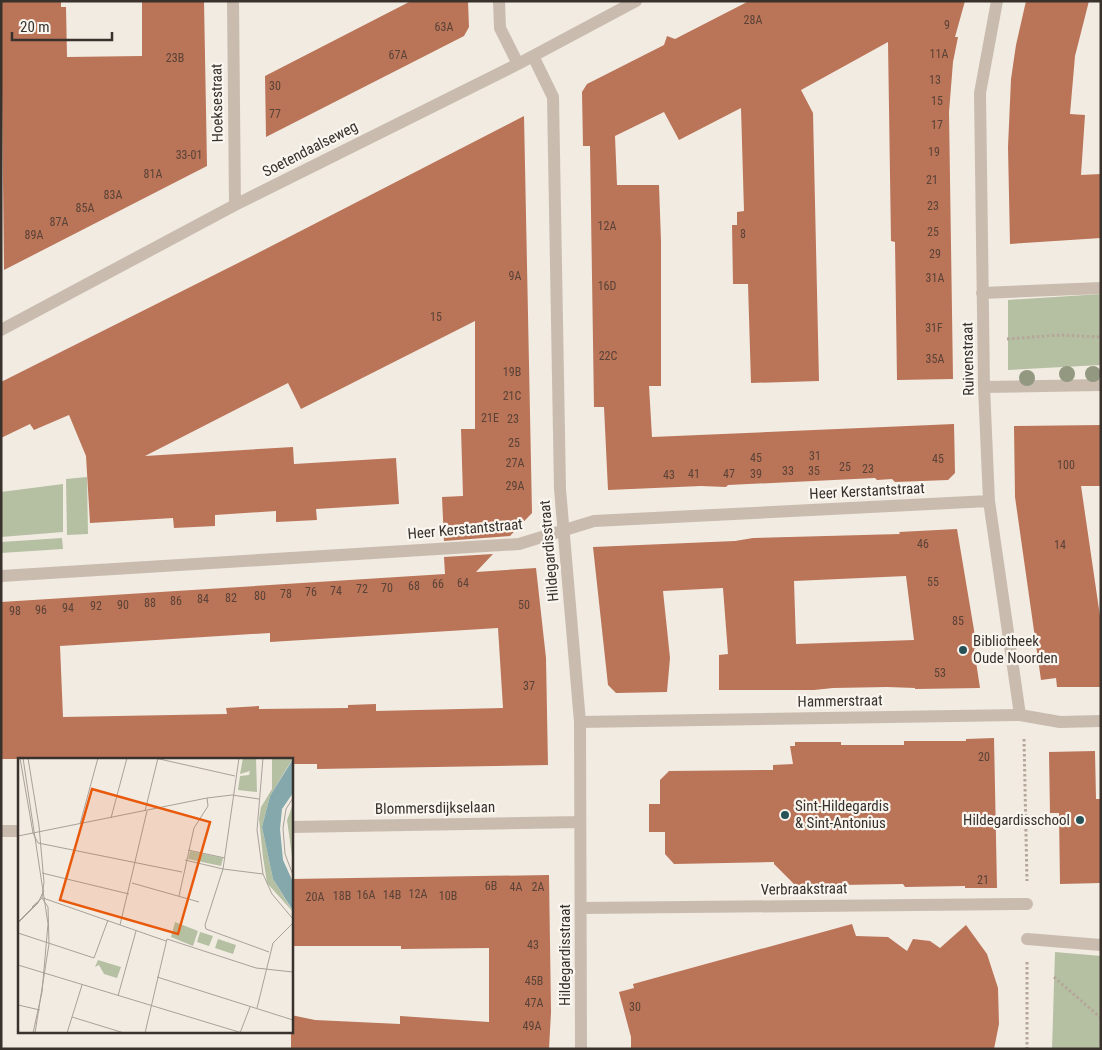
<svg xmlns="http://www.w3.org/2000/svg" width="1102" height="1050" font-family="'Roboto Condensed',sans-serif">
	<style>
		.green { fill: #b5c0a3 }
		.building { fill: #ba7458; fill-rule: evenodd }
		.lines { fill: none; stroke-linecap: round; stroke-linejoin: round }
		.path { stroke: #b5a699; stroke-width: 3; stroke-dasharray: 2.5 2.5; stroke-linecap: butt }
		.street { stroke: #c9bcaf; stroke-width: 12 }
		.tree { fill: #939881 }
		.poi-dot { fill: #265156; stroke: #f9f5ef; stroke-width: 2 }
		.labels { text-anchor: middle; stroke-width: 4.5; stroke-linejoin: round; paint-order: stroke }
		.number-label { font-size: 12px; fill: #594237 }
		.street-label { font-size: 15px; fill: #39312c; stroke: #f9f5ef }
		.poi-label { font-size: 15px; fill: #39312c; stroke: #f9f5ef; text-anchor: start }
		.inset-road { fill: none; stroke: #a8a199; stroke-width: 1 }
		.view { fill: #e8590c; fill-opacity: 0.15; stroke: #e8590c; stroke-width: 2.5 }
		.inset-edge { fill: none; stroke: #39312c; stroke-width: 2.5 }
	</style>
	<rect width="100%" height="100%" fill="#f2ebe2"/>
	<path class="green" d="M 1101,294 L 1101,365 L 1008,370 L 1008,300 Z
		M 87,477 L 88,534 L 67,535 L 66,479 Z
		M 63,484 L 63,532 L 1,537 L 1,492 Z
		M 62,538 L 63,549 L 1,553 L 1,542 Z
		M 1055,952 L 1101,956 L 1101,1049 L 1052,1049 Z"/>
	<path class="building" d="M 1,1 L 61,1 L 61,7 L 66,7 L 67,57 L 142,56 L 142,1 L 204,1 L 207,166 L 4,270 Z
		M 411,1 L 468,1 L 469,27 L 464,36 L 266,137 L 265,76 Z
		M 749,1 L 965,1 L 955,37 L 958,37 L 953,62 L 949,112 L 953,379 L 897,380 L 895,242 L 891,241 L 888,42 L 801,90 L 813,113 L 819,381 L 751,383 L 748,284 L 733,284 L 732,225 L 737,225 L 737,212 L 744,211 L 741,108 L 679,140 L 664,112 L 615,136 L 617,185 L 659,185 L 661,241 L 661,386 L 649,386 L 652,437 L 954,424 L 955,473 L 948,480 L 895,482 L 892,479 L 877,480 L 875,478 L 728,485 L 726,487 L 701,486 L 608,490 L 604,407 L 594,407 L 590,146 L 583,146 L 582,92 L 587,84 L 664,45 L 667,36 L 675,39 Z
		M 1026,1 L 1089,1 L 1075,56 L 1070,114 L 1085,115 L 1081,175 L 1101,174 L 1101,238 L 1010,244 L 1008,147 L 1011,79 L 1016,45 Z
		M 524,116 L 532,513 L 510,536 L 444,541 L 442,497 L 463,496 L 461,429 L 475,429 L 475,321 L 301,409 L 288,383 L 145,456 L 293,447 L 294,464 L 396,458 L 399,504 L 316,509 L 317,520 L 297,521 L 276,522 L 276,511 L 215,515 L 215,526 L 174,528 L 173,518 L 90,523 L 86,456 L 69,415 L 34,430 L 30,424 L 1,438 L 1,382 L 254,255 Z
		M 1101,425 L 1101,486 L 1081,486 L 1101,623 L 1101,687 L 1057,687 L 1056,678 L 1041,680 L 1015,497 L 1014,426 Z
		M 957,529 L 974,630 L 976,648 L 974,649 L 980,688 L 915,689 L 915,688 L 887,687 L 833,688 L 814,690 L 719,690 L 719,655 L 728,654 L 723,588 L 663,591 L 670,658 L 667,692 L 616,693 L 608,685 L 593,547 L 735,541 L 753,538 L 900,534 L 899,532 ZM 906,576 L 914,640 L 796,644 L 794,581 Z
		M 493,554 L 476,572 L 536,568 L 546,658 L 548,765 L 317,769 L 317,764 L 291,764 L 291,759 L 1,759 L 1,602 L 445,574 L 444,557 ZM 498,628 L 503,708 L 376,711 L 376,704 L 348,705 L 348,708 L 259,709 L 259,706 L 226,708 L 227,714 L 63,717 L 60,646 L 270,633 L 270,642 Z
		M 994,738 L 997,888 L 965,888 L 965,886 L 905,887 L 903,884 L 841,885 L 842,888 L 798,889 L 798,885 L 795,885 L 774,864 L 774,862 L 674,864 L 665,854 L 665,832 L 649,832 L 649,804 L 660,804 L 660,780 L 669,771 L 773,770 L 773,765 L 793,764 L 790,746 L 795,746 L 795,742 L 841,742 L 841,745 L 904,745 L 904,741 L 966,741 L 966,739 Z
		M 1095,751 L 1096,799 L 1101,799 L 1101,883 L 1060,884 L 1059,813 L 1050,813 L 1049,752 Z
		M 549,875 L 551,1012 L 549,1049 L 291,1049 L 291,1015 L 315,1020 L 400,1024 L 400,1016 L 489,1022 L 489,948 L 401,949 L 401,946 L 291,946 L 291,879 Z
		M 852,924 L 856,936 L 888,937 L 907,951 L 913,939 L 930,941 L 940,948 L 966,925 L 987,954 L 998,988 L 999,1024 L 994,1049 L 631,1049 L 631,1037 L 619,992 L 634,988 L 633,984 Z"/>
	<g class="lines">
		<path class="path" d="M 1007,339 L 1060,335 L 1101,337
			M 1024,739 L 1027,881
			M 1027,962 L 1027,1049
			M 1054,977 L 1101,1018"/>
		<path class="street" d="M 233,1 L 235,205
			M 499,1 L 500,28 L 518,64
			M 997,1 L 980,93 L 984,387 L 989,501 L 1020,715
			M 533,56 L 553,97 L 560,489 L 580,722 L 581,1049
			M 982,293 L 1101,288
			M 1,330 L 235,205 L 518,64 L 636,1
			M 984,387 L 1101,385
			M 1,576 L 519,544 L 594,521 L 989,501
			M 580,722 L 1020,715 L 1060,722 L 1101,721
			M 291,827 L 579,822
			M 1,831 L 19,831
			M 581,908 L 1027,904
			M 1027,939 L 1101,945"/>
	</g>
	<g class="tree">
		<circle cx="1067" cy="374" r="8"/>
		<circle cx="1093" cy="374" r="8"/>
		<circle cx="1027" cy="378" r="8"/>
	</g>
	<g class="poi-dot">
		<circle cx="963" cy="650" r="5"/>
		<circle cx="785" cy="815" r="5"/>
		<circle cx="1080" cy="820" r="5"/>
	</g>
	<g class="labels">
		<g class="number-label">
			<text x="753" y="24">28A</text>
			<text x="947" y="29">9</text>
			<text x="444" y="31">63A</text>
			<text x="939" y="58">11A</text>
			<text x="398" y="59">67A</text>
			<text x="175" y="62">23B</text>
			<text x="935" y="84">13</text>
			<text x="275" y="90">30</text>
			<text x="937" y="105">15</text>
			<text x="275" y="118">77</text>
			<text x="937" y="129">17</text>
			<text x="934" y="156">19</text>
			<text x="189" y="159">33-01</text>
			<text x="153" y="178">81A</text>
			<text x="932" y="184">21</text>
			<text x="113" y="199">83A</text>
			<text x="933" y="210">23</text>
			<text x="85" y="212">85A</text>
			<text x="59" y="226">87A</text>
			<text x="607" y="230">12A</text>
			<text x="933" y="236">25</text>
			<text x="743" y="238">8</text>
			<text x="34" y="239">89A</text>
			<text x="935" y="258">29</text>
			<text x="515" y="280">9A</text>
			<text x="935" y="282">31A</text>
			<text x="607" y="290">16D</text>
			<text x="436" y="321">15</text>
			<text x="934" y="332">31F</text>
			<text x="608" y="360">22C</text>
			<text x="935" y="363">35A</text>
			<text x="512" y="376">19B</text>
			<text x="512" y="400">21C</text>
			<text x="490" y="422">21E</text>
			<text x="513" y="423">23</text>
			<text x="514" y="447">25</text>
			<text x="815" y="460">31</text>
			<text x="756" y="462">45</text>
			<text x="938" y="463">45</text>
			<text x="515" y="467">27A</text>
			<text x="1066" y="469">100</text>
			<text x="845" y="471">25</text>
			<text x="868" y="473">23</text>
			<text x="788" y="475">33</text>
			<text x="814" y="475">35</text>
			<text x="694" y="478">41</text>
			<text x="729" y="478">47</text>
			<text x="756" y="478">39</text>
			<text x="669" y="479">43</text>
			<text x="515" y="490">29A</text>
			<text x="923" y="548">46</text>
			<text x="1060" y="549">14</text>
			<text x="933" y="586">55</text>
			<text x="463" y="587">64</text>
			<text x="438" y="588">66</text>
			<text x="414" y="590">68</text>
			<text x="387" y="592">70</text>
			<text x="362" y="593">72</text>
			<text x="336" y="595">74</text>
			<text x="311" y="596">76</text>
			<text x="286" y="598">78</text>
			<text x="260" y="600">80</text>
			<text x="231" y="602">82</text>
			<text x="203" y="603">84</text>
			<text x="176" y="605">86</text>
			<text x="150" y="607">88</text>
			<text x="123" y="609">90</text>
			<text x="524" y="609">50</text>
			<text x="96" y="610">92</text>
			<text x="68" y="612">94</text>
			<text x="41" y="614">96</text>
			<text x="15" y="615">98</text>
			<text x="958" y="625">85</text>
			<text x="940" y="677">53</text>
			<text x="529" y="690">37</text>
			<text x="984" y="761">20</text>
			<text x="983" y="884">21</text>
			<text x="491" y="890">6B</text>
			<text x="516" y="891">4A</text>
			<text x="538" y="891">2A</text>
			<text x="418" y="898">12A</text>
			<text x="366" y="899">16A</text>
			<text x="392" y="899">14B</text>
			<text x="342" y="900">18B</text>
			<text x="448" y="900">10B</text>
			<text x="315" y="901">20A</text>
			<text x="533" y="949">43</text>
			<text x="534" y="985">45B</text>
			<text x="534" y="1007">47A</text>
			<text x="635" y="1011">30</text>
			<text x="532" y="1030">49A</text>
		</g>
		<g class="street-label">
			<text transform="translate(217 103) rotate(-91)" y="5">Hoeksestraat</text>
			<text transform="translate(310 149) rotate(-27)" y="5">Soetendaalseweg</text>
			<text transform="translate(968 359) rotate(-91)" y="5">Ruivenstraat</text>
			<text transform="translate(867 491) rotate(-3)" y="5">Heer Kerstantstraat</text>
			<text transform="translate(465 529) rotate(-5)" y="5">Heer Kerstantstraat</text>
			<text transform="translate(549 551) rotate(-95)" y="5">Hildegardisstraat</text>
			<text transform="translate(840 701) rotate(-1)" y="5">Hammerstraat</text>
			<text transform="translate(435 808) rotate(-1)" y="5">Blommersdijkselaan</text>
			<text transform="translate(804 889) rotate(-1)" y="5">Verbraakstraat</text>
			<text transform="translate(565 955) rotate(-90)" y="5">Hildegardisstraat</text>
		</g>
		<g class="poi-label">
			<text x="973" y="646">Bibliotheek<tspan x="973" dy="17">Oude Noorden</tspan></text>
			<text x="795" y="811">Sint-Hildegardis<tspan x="795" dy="17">&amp; Sint-Antonius</tspan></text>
			<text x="1070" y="825" text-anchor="end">Hildegardisschool</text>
		</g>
	</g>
	<g transform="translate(18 758)">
		<rect width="275" height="275" fill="#f2ebe2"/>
		<path d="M 225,0 L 238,0 L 239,34 L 220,32 L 222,18 L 231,17 L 232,13 L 222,16 ZM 254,0 L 275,0 L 252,38 L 244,69 L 255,121 L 275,154 L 249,125 L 245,99 L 241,61 L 243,49 L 254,31 ZM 275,46 L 274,66 L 275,106 L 269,62 ZM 172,93 L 205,100 L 203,108 L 170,101 ZM 157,164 L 180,173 L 175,188 L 153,179 ZM 182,174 L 195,178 L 191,188 L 179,184 ZM 200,181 L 218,187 L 215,196 L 197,190 ZM 80,202 L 103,209 L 99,220 L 86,216 L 81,207 L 77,209 Z" fill="#b5c0a3"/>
		<path d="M 275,1 L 275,35 L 264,51 L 262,71 L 265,102 L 275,124 L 275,153 L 255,121 L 244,69 L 252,38 Z" fill="#84a8ac"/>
		<path class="inset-road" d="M 2,0 L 15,75 L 20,85M 5,0 L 30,166 L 24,234 L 15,275M 10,0 L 21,68 L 26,124 L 24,140 L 14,149M 137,0 L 217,18M 221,0 L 205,111 L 245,116M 245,0 L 239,72 L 245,116 L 254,136 L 275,161M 275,40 L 268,51 L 265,70 L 267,96 L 275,117M 127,53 L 140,0M 93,60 L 109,0M 62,66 L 80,0M 0,78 L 189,40 L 214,37 L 241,41M 20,85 L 164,114M 170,92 L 207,100M 167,102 L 205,111 L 187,167 L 188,171 L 251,194M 24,115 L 111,136M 114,125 L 181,144M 161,138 L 176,70 L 190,48 L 189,40M 25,140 L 148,183M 0,164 L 24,140M 0,165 L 20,145 L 26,132M 102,167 L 129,53M 0,175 L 76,200 L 90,162M 0,207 L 224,275M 139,219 L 275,262M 100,238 L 118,173M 0,247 L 22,252M 239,250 L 255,185 L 275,165M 54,259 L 106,275M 17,275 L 31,186 L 30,149 L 24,140M 49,275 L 64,227M 127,275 L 149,181 L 238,210 L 275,214M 222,275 L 232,249"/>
		<path class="view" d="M 74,31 L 192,64 L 160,176 L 42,142 Z"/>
		<rect width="275" height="275" class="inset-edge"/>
	</g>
	<rect width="1102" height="1050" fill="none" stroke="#39312c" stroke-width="5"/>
	<path d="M12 32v8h100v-8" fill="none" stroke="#39312c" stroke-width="2.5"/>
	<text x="20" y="32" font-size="15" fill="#39312c" stroke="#f9f5ef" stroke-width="4" paint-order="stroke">20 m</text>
</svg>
